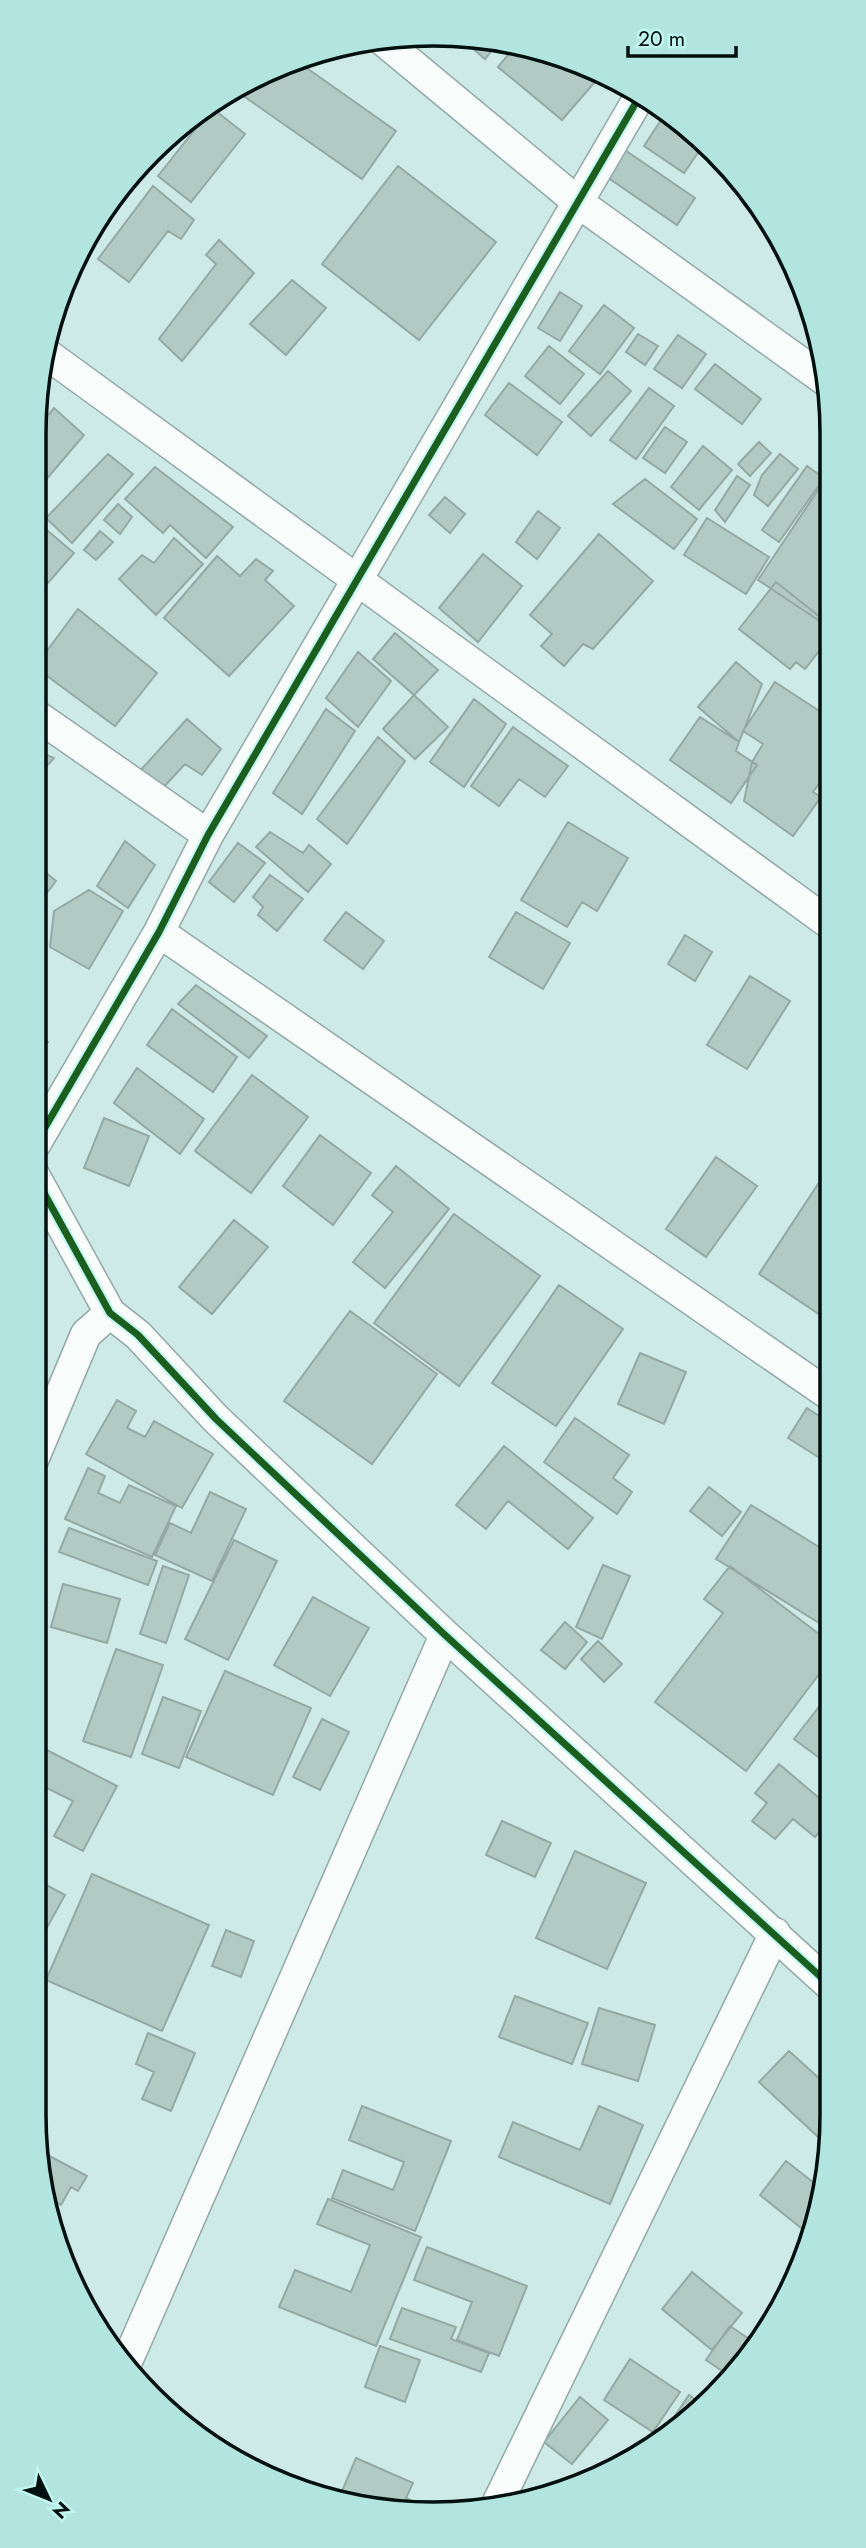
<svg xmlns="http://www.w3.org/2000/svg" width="866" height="2548" font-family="Jost,sans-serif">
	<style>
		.building { fill: #b1cbc4; stroke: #94a9a4; stroke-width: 2 }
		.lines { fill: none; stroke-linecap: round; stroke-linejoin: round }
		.minor-casing { stroke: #93a9a7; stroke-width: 33 }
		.minor { stroke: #f8fcfb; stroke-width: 30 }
		.cycleway-casing { stroke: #c1f7f1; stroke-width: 11 }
		.cycleway { stroke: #1b5e20; stroke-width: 7 }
		.rim { fill: none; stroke: #00100f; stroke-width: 3.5 }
	</style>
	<rect width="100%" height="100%" fill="#ceeae7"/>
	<path class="building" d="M 465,42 L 497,44 L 485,59 Z
		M 516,45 L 536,47 L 600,76 L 562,120 L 498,67 Z
		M 301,64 L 396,131 L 362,179 L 232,88 Z
		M 212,108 L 245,134 L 191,202 L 158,176 Z
		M 667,111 L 704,144 L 684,173 L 644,146 Z
		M 622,148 L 695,198 L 677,225 L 604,175 Z
		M 398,166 L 496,242 L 419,340 L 322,264 Z
		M 153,186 L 194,220 L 181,239 L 168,231 L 129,282 L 98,259 Z
		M 219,240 L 254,273 L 182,361 L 159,339 L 216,264 L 206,255 Z
		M 292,280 L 326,308 L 286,355 L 250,324 Z
		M 560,292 L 582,306 L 560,341 L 538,328 Z
		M 604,305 L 634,328 L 600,374 L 569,351 Z
		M 638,334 L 658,346 L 645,365 L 626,352 Z
		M 678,335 L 706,354 L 682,388 L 654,369 Z
		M 549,346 L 584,374 L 560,404 L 525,376 Z
		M 715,364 L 761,399 L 742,424 L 695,389 Z
		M 608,371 L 631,391 L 591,436 L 568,416 Z
		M 509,383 L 562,422 L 537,455 L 485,415 Z
		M 649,388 L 674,406 L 636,459 L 610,440 Z
		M 54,408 L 84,435 L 33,495 L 33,434 Z
		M 665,427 L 687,442 L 665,473 L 643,458 Z
		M 759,442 L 771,453 L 750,476 L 738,464 Z
		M 703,446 L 732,470 L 699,510 L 671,487 Z
		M 108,454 L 133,474 L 72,543 L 46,518 Z
		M 780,454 L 798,469 L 768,506 L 754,495 L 762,475 Z
		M 807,466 L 824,478 L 779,542 L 762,530 Z
		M 155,467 L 233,527 L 206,558 L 170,525 L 163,533 L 125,499 Z
		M 737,476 L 750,485 L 725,522 L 715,510 Z
		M 645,479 L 697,519 L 674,549 L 613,504 Z
		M 822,484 L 830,489 L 830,628 L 758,580 Z
		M 445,497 L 465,514 L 450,533 L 429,515 Z
		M 118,504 L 132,517 L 120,534 L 104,520 Z
		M 538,511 L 560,528 L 537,559 L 516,542 Z
		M 707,518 L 769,557 L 746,594 L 684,555 Z
		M 42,526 L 74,553 L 33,600 L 33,536 Z
		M 100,531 L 113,542 L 96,560 L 84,550 Z
		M 599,534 L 653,581 L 593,649 L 583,644 L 564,666 L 541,646 L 552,634 L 530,615 Z
		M 174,538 L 203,564 L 156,615 L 119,579 L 142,555 L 154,563 Z
		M 483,554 L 522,586 L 478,642 L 439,608 Z
		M 217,556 L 240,576 L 256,559 L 273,571 L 265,580 L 294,606 L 229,676 L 164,618 Z
		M 776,582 L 830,625 L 830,637 L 805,669 L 796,662 L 790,669 L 739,629 Z
		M 78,609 L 157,673 L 115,726 L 35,667 Z
		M 395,633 L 438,670 L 414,695 L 373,659 Z
		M 358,652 L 391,681 L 358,727 L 326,698 Z
		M 736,662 L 762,684 L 739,742 L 698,707 Z
		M 775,682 L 830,718 L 830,760 L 821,769 L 823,778 L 813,792 L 821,797 L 793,836 L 744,801 L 752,762 L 763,744 L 743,731 Z
		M 414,695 L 448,727 L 415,759 L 383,729 Z
		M 474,699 L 506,724 L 464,787 L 430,762 Z
		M 326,709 L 355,731 L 302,814 L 273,793 Z
		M 700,717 L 739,742 L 736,751 L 757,765 L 731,803 L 670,760 Z
		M 187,719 L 221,749 L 202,775 L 185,764 L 160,791 L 139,772 Z
		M 513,727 L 568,766 L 545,797 L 519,779 L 499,806 L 471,786 Z
		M 378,737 L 405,761 L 347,844 L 317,819 Z
		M 33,749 L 54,758 L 33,781 Z
		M 568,822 L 628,858 L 597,911 L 582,902 L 567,927 L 521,900 Z
		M 270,832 L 303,853 L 309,845 L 331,864 L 308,892 L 256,847 Z
		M 125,841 L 155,865 L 128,908 L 97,886 Z
		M 238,843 L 265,863 L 234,902 L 209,882 Z
		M 33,862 L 56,881 L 33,911 Z
		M 270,875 L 303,899 L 277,931 L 258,915 L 263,907 L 253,897 Z
		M 89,890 L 123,911 L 89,969 L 50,947 L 54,911 Z
		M 346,912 L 384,941 L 363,969 L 324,940 Z
		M 516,912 L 570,943 L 543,989 L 489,957 Z
		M 685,935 L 712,952 L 695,981 L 668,964 Z
		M 750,976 L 790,1001 L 747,1069 L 707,1045 Z
		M 196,985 L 267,1036 L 249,1058 L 178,1004 Z
		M 172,1009 L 237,1057 L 213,1092 L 147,1045 Z
		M 33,1029 L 48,1042 L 33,1059 Z
		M 137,1068 L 204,1119 L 180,1154 L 114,1103 Z
		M 252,1075 L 308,1117 L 251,1193 L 195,1151 Z
		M 104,1118 L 149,1136 L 129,1186 L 84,1168 Z
		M 320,1135 L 371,1173 L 333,1225 L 283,1186 Z
		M 716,1157 L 757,1186 L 706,1257 L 666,1229 Z
		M 396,1166 L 449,1209 L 385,1288 L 353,1262 L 393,1212 L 372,1195 Z
		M 824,1175 L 831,1180 L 829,1321 L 759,1274 Z
		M 454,1214 L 540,1276 L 459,1386 L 374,1323 Z
		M 234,1220 L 268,1247 L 212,1314 L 179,1287 Z
		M 559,1285 L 623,1329 L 556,1426 L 492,1383 Z
		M 350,1311 L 437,1374 L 372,1464 L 284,1401 Z
		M 640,1353 L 686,1372 L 664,1424 L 618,1404 Z
		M 117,1400 L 136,1411 L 127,1428 L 145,1437 L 154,1421 L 213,1454 L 182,1508 L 86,1454 Z
		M 807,1408 L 831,1424 L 831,1465 L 788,1438 Z
		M 575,1418 L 629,1455 L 613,1478 L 632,1492 L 617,1514 L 544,1462 Z
		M 504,1446 L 593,1518 L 568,1549 L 508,1501 L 486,1529 L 456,1505 Z
		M 88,1468 L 105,1476 L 98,1493 L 120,1503 L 129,1485 L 176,1506 L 152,1557 L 65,1519 Z
		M 709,1487 L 741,1512 L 722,1536 L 690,1511 Z
		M 210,1492 L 246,1509 L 212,1581 L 155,1555 L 170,1523 L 191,1533 Z
		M 751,1505 L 832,1555 L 832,1631 L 716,1559 Z
		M 69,1528 L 157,1561 L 148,1585 L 59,1552 Z
		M 234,1540 L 277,1561 L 228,1660 L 185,1639 Z
		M 603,1565 L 630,1576 L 602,1639 L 576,1627 Z
		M 163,1566 L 189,1575 L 166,1643 L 140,1634 Z
		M 730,1566 L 832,1644 L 832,1657 L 746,1771 L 655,1702 L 723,1613 L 704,1599 Z
		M 63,1584 L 120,1599 L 107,1643 L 51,1627 Z
		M 313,1597 L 369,1628 L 330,1696 L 274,1665 Z
		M 565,1622 L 587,1642 L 565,1669 L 541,1650 Z
		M 598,1641 L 622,1664 L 604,1682 L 581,1659 Z
		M 116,1649 L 163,1665 L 131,1757 L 83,1741 Z
		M 225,1671 L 311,1708 L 273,1795 L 186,1757 Z
		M 832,1690 L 832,1748 L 822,1760 L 794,1739 Z
		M 163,1697 L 201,1711 L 179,1768 L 142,1754 Z
		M 322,1719 L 349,1732 L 320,1790 L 293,1777 Z
		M 33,1743 L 117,1786 L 83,1851 L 54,1836 L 73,1801 L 37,1783 L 33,1790 Z
		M 779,1764 L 832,1809 L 832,1816 L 815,1837 L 793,1819 L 775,1839 L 752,1821 L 767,1803 L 755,1793 Z
		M 502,1821 L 551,1843 L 535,1877 L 486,1855 Z
		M 575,1851 L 646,1883 L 607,1969 L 536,1938 Z
		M 92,1874 L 209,1925 L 162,2031 L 46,1980 Z
		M 33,1878 L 65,1895 L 33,1953 Z
		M 226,1930 L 254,1941 L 241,1977 L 212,1966 Z
		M 515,1996 L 588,2023 L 572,2064 L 499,2037 Z
		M 599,2008 L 655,2025 L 638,2081 L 582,2064 Z
		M 148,2033 L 195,2053 L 171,2111 L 142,2099 L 154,2072 L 136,2064 Z
		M 789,2051 L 833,2091 L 829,2147 L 759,2082 Z
		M 362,2106 L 451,2141 L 415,2231 L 332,2198 L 343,2170 L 393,2190 L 404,2162 L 349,2140 Z
		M 599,2106 L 643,2125 L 610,2204 L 499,2157 L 513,2122 L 580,2150 Z
		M 40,2151 L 87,2176 L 78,2191 L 71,2187 L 61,2205 L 50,2199 Z
		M 786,2161 L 823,2190 L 819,2218 L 811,2236 L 760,2195 Z
		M 328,2199 L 421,2237 L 376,2346 L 279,2307 L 295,2270 L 351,2292 L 370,2245 L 317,2224 Z
		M 427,2247 L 527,2286 L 499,2356 L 457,2340 L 472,2302 L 414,2280 Z
		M 692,2272 L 742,2313 L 712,2350 L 662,2309 Z
		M 402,2308 L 456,2327 L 451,2339 L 489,2353 L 481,2372 L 390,2339 Z
		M 730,2326 L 758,2345 L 728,2375 L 706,2360 Z
		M 380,2346 L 420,2360 L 405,2402 L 365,2387 Z
		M 630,2359 L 680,2392 L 653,2432 L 604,2400 Z
		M 689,2395 L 700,2403 L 673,2429 L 668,2426 Z
		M 580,2397 L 608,2420 L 572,2464 L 544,2442 Z
		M 356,2458 L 413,2483 L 406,2498 L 425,2508 L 381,2511 L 339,2498 Z"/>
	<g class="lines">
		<g class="minor-casing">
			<path id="minor" d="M 379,37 L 579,203 L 829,383
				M 44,352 L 830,924
				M 33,713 L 208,835
				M 159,932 L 831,1396
				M 33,1148 L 159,932 L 208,835 L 641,94
				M 33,1173 L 110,1313 L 138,1335 L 216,1419 L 445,1635 L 833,1988
				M 33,1460 L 86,1334 L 110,1313
				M 125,2366 L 445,1635
				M 497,2504 L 775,1933"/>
		</g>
		<use href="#minor" class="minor"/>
		<g class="cycleway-casing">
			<path id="cycleway" d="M 33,1148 L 159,932 L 208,835 L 641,94
				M 33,1173 L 110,1313 L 138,1335 L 216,1419 L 445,1635 L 833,1988"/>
		</g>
		<use href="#cycleway" class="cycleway"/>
	</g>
	<path d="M0 0H866V2548H0ZM433 46H433A387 387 0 0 1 820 433V2115A387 387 0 0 1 433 2502H433A387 387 0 0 1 46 2115V433A387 387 0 0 1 433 46Z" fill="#b2e5df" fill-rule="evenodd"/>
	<path class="rim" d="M433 46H433A387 387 0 0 1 820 433V2115A387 387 0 0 1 433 2502H433A387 387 0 0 1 46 2115V433A387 387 0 0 1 433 46Z"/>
	<g transform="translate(49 2499) rotate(133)" stroke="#c1f7f1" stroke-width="5" paint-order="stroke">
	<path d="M0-5L12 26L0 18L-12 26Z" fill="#00100f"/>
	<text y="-10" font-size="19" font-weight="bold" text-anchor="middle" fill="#00100f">N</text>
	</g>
	<path d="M628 46v10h108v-10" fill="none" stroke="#00100f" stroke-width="3.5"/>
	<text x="638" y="46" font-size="21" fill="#00100f" stroke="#c1f7f1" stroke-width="5" paint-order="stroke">20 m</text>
</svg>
